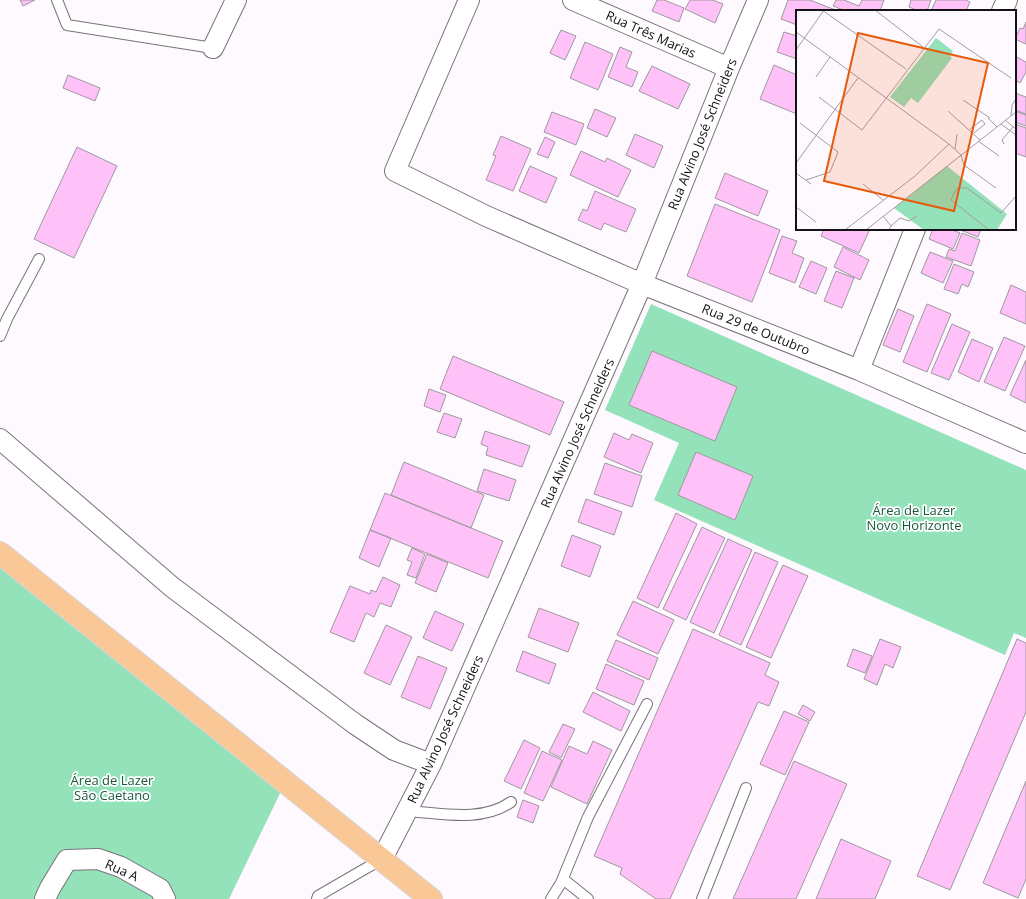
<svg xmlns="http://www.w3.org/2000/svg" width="1026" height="899" font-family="'Open Sans',sans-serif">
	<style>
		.green { fill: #93e2ba }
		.building { fill: #fec2f8; stroke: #9f989e }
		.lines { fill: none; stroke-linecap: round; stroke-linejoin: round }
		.lane-casing { stroke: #7a7279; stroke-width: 12 }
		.street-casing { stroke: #7a7279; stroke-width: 22 }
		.primary-casing { stroke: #d5d4d5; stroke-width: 24 }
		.lane { stroke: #fff; stroke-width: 10 }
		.street { stroke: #fff; stroke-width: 20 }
		.primary { stroke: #fac897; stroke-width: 22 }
		.labels { text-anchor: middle; stroke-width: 3.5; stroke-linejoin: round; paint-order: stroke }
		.street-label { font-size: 13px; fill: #151215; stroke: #fff }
		.park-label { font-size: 13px; fill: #1a573d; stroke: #fff }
		.inset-road { fill: none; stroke: #a19da1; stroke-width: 1 }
		.view { fill: #e8590c; fill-opacity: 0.15; stroke: #e8590c; stroke-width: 2 }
		.inset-edge { fill: none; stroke: #151215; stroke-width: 2 }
	</style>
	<rect width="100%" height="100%" fill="#fef9fe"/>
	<path class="green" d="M 651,304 L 1026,470 L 1026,638 L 1014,633 L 1005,655 L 654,500 L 679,443 L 605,410 Z
		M 0,553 L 285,783 L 229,899 L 0,899 Z"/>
	<path class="building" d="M 20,0 L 35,0 L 23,6 Z
		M 657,0 L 664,0 L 684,8 L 679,22 L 652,11 Z
		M 690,0 L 713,0 L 723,4 L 715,23 L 685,9 Z
		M 788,0 L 810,0 L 838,11 L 797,11 L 797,25 L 781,19 Z
		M 836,0 L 844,0 L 859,6 L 862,0 L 884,0 L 880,11 L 846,11 L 833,6 Z
		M 911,0 L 931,0 L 927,11 L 913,11 L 914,9 L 909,7 Z
		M 936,0 L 966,0 L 970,2 L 966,11 L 931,11 Z
		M 1026,22 L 1026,44 L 1015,39 L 1020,28 L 1023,29 Z
		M 561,30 L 576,36 L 565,60 L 550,53 Z
		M 784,32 L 797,36 L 797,59 L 777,52 Z
		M 585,42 L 613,54 L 598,90 L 570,78 Z
		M 620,47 L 632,52 L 626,67 L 638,72 L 632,87 L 608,77 Z
		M 1015,56 L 1026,62 L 1026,72 L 1020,83 L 1015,80 Z
		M 774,65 L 797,75 L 797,114 L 760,99 Z
		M 652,66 L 690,84 L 678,109 L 639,91 Z
		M 68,75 L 100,88 L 95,101 L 63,88 Z
		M 1015,93 L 1026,97 L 1026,114 L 1015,110 Z
		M 595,109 L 616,118 L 607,137 L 587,128 Z
		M 1015,111 L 1026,115 L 1026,126 L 1015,122 Z
		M 552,112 L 584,124 L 576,145 L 544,132 Z
		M 1015,124 L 1026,128 L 1026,157 L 1015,153 Z
		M 635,134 L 663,146 L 654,168 L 626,155 Z
		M 501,136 L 531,149 L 513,191 L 486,180 L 496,156 L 493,155 Z
		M 545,137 L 555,142 L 548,158 L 537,154 Z
		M 77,147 L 117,166 L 74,258 L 34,239 Z
		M 581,151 L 605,162 L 607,158 L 631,170 L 618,197 L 570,175 Z
		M 530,166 L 557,178 L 546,203 L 519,191 Z
		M 725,173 L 768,191 L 758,216 L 715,198 Z
		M 595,191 L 636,209 L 626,232 L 604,223 L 601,230 L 578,220 L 583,209 L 587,211 Z
		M 715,204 L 780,230 L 752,302 L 687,276 Z
		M 824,229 L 870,229 L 859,253 L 821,236 Z
		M 933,229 L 950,229 L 960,233 L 953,249 L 929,239 Z
		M 958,229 L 981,229 L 978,237 Z
		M 962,233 L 980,240 L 971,266 L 946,257 L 949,249 L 955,251 Z
		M 782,236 L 797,241 L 792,253 L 804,258 L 795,283 L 769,273 Z
		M 843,247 L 869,260 L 860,280 L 834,267 Z
		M 930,252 L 953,261 L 943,283 L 921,273 Z
		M 811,261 L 827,268 L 816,294 L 799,287 Z
		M 954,264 L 974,272 L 968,287 L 962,284 L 958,294 L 944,289 Z
		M 836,271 L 854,278 L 842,308 L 824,301 Z
		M 1011,285 L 1026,292 L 1026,324 L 1000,313 Z
		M 927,304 L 951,314 L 927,372 L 903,362 Z
		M 898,309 L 914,316 L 900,352 L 883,345 Z
		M 952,324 L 970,332 L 949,380 L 931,373 Z
		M 1004,337 L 1025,346 L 1005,391 L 984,382 Z
		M 972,339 L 993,348 L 979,382 L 958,372 Z
		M 652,351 L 737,387 L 715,441 L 629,405 Z
		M 453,356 L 564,402 L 550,435 L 440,389 Z
		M 1026,360 L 1026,403 L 1010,395 Z
		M 429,389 L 446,395 L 440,412 L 424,406 Z
		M 444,413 L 462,419 L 455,438 L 437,432 Z
		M 485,431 L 530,446 L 522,467 L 486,455 L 488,447 L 481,444 Z
		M 614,433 L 629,440 L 632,434 L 653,443 L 641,473 L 604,457 Z
		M 696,452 L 753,476 L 735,520 L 678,495 Z
		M 404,462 L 484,495 L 471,528 L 391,495 Z
		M 605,463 L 642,476 L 632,507 L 594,494 Z
		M 484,469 L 516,480 L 509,501 L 477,491 Z
		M 385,493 L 503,541 L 488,578 L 370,530 Z
		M 586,499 L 622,512 L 614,535 L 578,522 Z
		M 676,513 L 697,524 L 658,608 L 637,598 Z
		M 702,527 L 725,538 L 686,620 L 663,609 Z
		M 370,530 L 391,538 L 379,567 L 359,558 Z
		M 572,535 L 601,546 L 590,577 L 561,566 Z
		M 728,539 L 752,550 L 714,633 L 690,622 Z
		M 412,548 L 425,554 L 416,578 L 407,575 L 412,562 L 407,560 Z
		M 755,552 L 778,562 L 741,645 L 719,635 Z
		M 427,554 L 448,563 L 436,592 L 415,583 Z
		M 783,565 L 808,576 L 771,658 L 746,647 Z
		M 383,577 L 400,585 L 391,607 L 380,603 L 374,617 L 366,613 L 354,642 L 330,632 L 350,586 L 370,594 L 371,590 L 376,592 Z
		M 633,601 L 674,620 L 658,654 L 617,635 Z
		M 539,608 L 579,623 L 568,652 L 528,637 Z
		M 435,611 L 464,624 L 452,651 L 423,638 Z
		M 386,625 L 412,637 L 390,685 L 364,673 Z
		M 693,629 L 770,663 L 765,675 L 779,682 L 769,706 L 758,702 L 670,899 L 656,899 L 620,874 L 622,868 L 594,856 Z
		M 880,639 L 901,647 L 893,668 L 885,664 L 877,685 L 864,679 Z
		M 1017,639 L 1026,643 L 1026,712 L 950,890 L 917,876 Z
		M 616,640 L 658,658 L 649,680 L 607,661 Z
		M 853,649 L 872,656 L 865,673 L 847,666 Z
		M 523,651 L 556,664 L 549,684 L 516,671 Z
		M 418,656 L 447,668 L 430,709 L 401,697 Z
		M 606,664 L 644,681 L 634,705 L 596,689 Z
		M 593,692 L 630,711 L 621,731 L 583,712 Z
		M 803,705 L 815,712 L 810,721 L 798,714 Z
		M 784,711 L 809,722 L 785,775 L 760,764 Z
		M 563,724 L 575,729 L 561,758 L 549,752 Z
		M 524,740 L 540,748 L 521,789 L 504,781 Z
		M 593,741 L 612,750 L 587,804 L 551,787 L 569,746 L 587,754 Z
		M 542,751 L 562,760 L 543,801 L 524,793 Z
		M 794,761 L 847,784 L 796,899 L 733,899 Z
		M 1026,781 L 1026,879 L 1018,898 L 983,883 Z
		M 523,800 L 539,806 L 533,823 L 517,817 Z
		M 841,839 L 891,861 L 875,899 L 816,899 Z"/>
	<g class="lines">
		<g class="lane-casing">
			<path id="lane" d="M 57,0 L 67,25 L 213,48
				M 0,336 L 7,319 L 39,259
				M 407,811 C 441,813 481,823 511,802
				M 563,879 L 588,899
				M 317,899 L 318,896 L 382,859
				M 551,899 L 561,883 L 588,817 L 647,704
				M 702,899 L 746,788"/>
		</g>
		<g class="street-casing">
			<path id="street" d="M 469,0 L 395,171 L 486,216 L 642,284 L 859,370 L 1026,443
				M 573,0 L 729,68
				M 1002,11 L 1007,0
				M 213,48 L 236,0
				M 859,370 L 915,229
				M 0,439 L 172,587 L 355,724 L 394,750 L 431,764
				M 382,859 L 431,764 L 642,284 L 729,68 L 758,0
				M 45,899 L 50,888 L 67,860 L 98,859 L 121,867 L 160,889 L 165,899"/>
		</g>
		<g class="primary-casing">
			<path id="primary" d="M 0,553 L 431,899"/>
		</g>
		<use href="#lane" class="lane"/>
		<use href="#street" class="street"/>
		<use href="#primary" class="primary"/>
	</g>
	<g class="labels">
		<g class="street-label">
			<text transform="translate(651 34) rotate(24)" y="5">Rua Três Marias</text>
			<text transform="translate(702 134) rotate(-68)" y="5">Rua Alvino José Schneiders</text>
			<text transform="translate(756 329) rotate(22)" y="5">Rua 29 de Outubro</text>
			<text transform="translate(577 433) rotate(-66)" y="5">Rua Alvino José Schneiders</text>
			<text transform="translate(445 729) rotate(-65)" y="5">Rua Alvino José Schneiders</text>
			<text transform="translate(122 870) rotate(24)" y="5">Rua A</text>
		</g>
		<g class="park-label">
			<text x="914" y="515">Área de Lazer<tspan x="914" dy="15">Novo Horizonte</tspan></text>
			<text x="112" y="785">Área de Lazer<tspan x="112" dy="15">São Caetano</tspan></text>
		</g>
	</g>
	<g transform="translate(796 10)">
		<rect width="220" height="220" fill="#fef9fe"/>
		<path d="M 140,28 L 157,41 L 154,46 L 156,48 L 122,93 L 115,88 L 108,97 L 94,87 ZM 151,156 L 211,204 L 201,220 L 128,220 L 98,198 Z" fill="#93e2ba"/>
		<path class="inset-road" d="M 26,0 L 110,59M 79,0 L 127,37M 0,22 L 153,134 L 165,145 L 168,155 L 200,178M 0,40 L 28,0M 20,67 L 34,47M 23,87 L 66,120 L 143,19 L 215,68M 167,90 L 194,108M 152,101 L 184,130M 215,106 L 216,95 L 220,89M 192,108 L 201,117M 209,110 L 220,119M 4,113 L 42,142 L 34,162 L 10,170M 205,114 L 220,125M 174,119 L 186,110 L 189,114 L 178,123M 182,131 L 203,146M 208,134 L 206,130 L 217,117M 159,139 L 161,124M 0,153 L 62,68M 0,163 L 15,174M 67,174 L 87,190M 0,197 L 20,212M 87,206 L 95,216 L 93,220M 95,216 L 104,208 L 113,211 L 121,206M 49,220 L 119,166 L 153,134M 70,220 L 220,102M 193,220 L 155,190 L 158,183 L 162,178 L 171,178 L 205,203 L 220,186"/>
		<path class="view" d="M 62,23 L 192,53 L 158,201 L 28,171 Z"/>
		<rect width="220" height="220" class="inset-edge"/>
	</g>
</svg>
